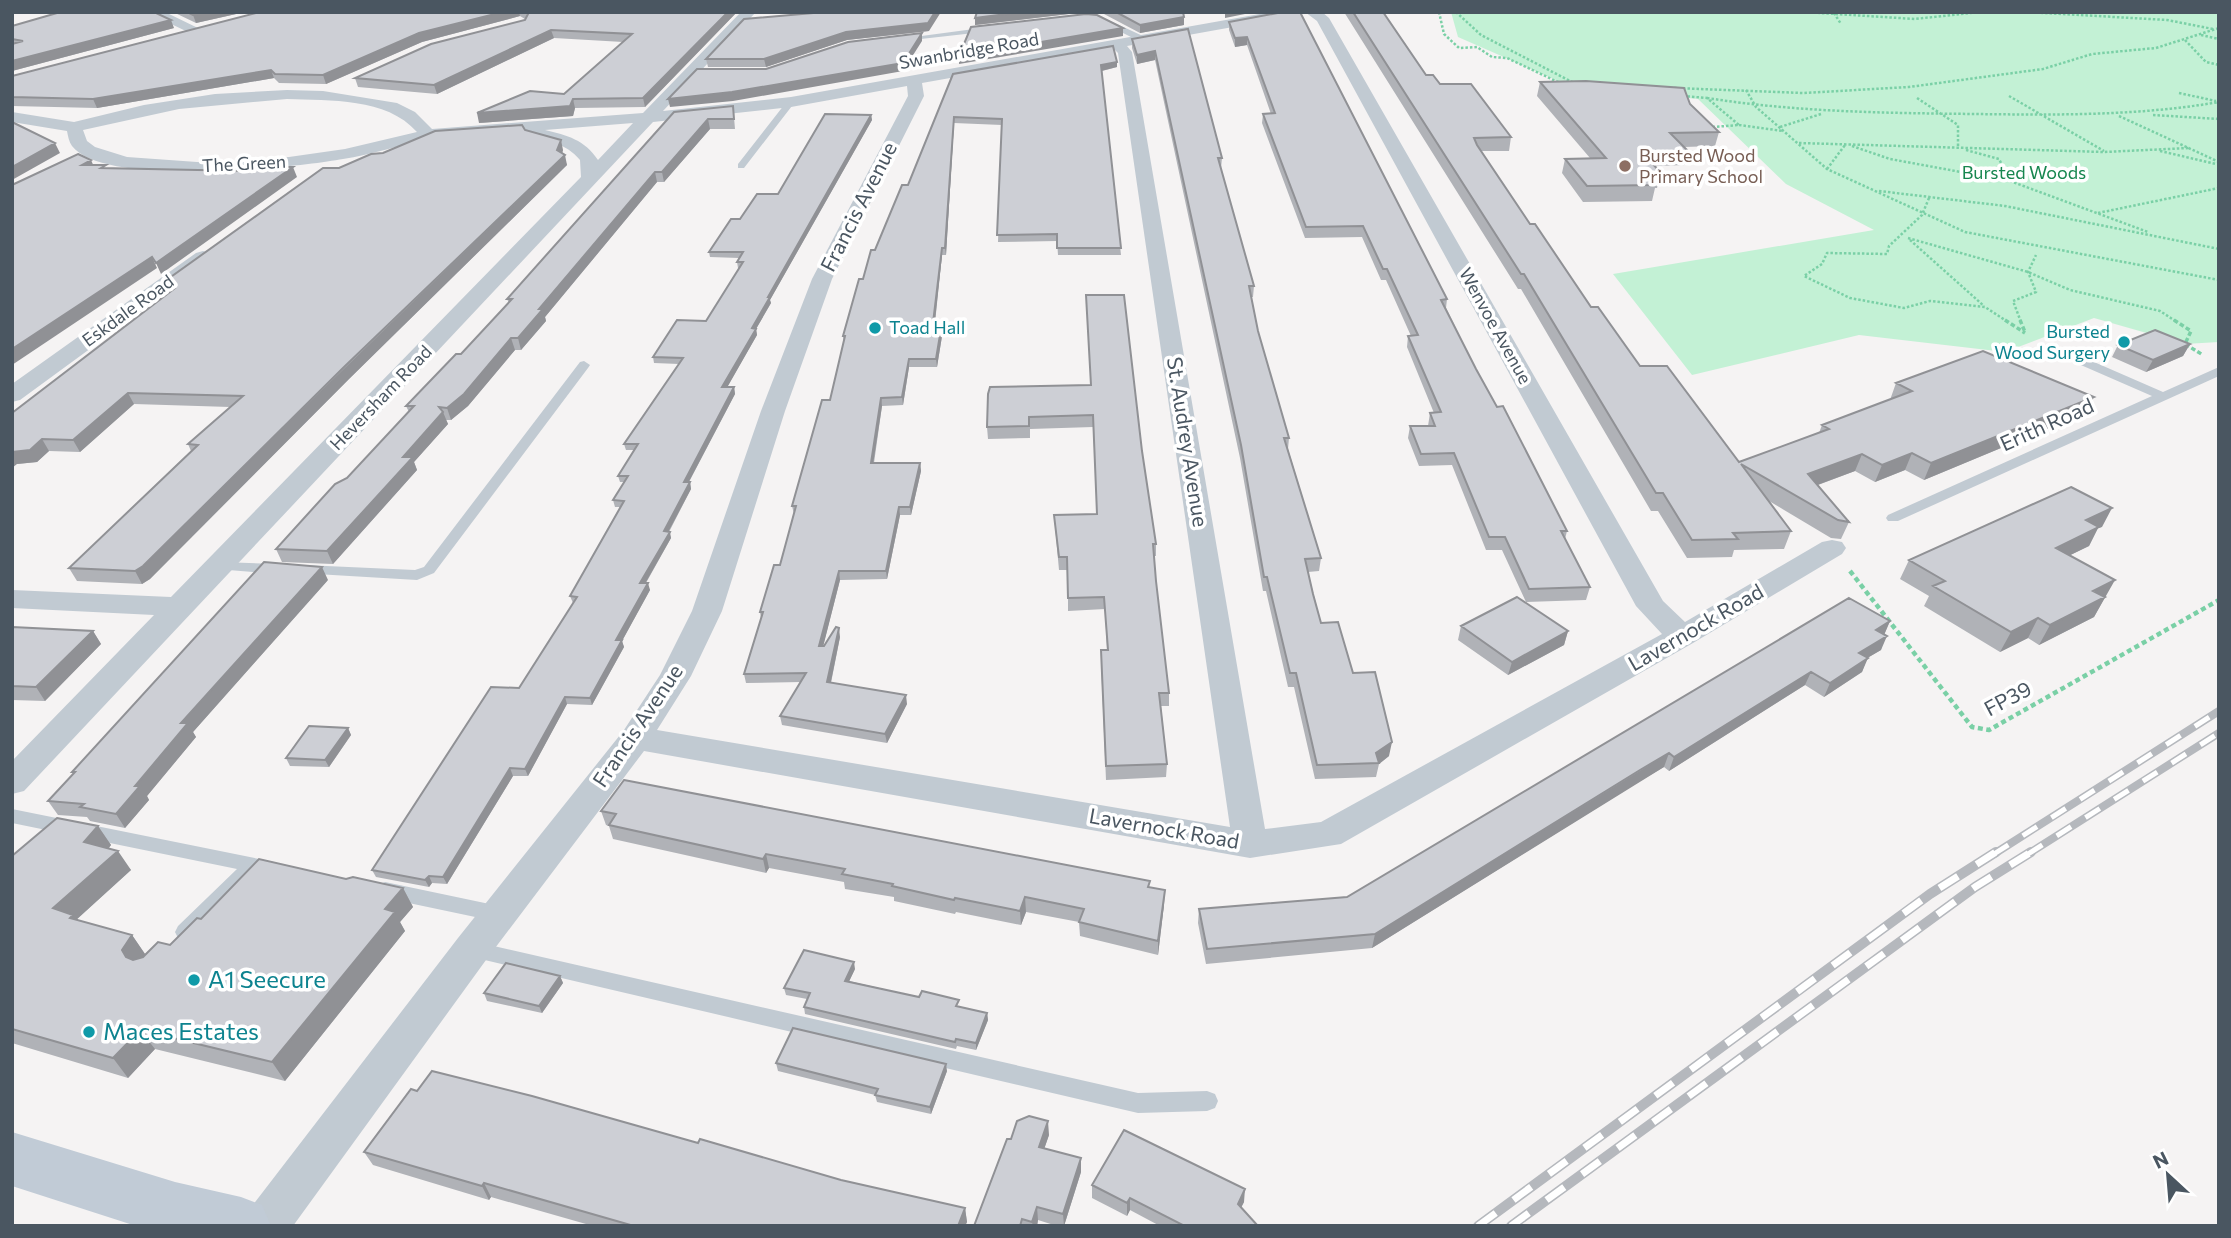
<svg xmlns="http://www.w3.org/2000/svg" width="2231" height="1238" font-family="Commissioner,sans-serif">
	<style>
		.green { fill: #c3f1d5 }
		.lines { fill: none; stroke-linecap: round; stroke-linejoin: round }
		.path-far2 { stroke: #7ad0a6; stroke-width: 2.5; stroke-dasharray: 2.5 2; stroke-linecap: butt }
		.path-far1 { stroke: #7ad0a6; stroke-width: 3.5; stroke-dasharray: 4.5 2.5; stroke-linecap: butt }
		.path { stroke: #7ad0a6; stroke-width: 4.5; stroke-dasharray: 5 3.5; stroke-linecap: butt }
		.lane { fill: #c1cad2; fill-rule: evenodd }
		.street { fill: #c1cad2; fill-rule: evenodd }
		.secondary { fill: #c1cbd6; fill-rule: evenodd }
		.rail-far1-casing { stroke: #b5b8bd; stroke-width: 8 }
		.rail-casing { stroke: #b5b8bd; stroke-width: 10 }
		.rail-far1 { stroke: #fff; stroke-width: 5; stroke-dasharray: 17; stroke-linecap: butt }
		.rail { stroke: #fff; stroke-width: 7; stroke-dasharray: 22; stroke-linecap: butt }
		.wall { fill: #b0b2b7 }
		.shaded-wall { fill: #909195 }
		.building { fill: #cdcfd5; stroke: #909195; stroke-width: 2 }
		.education-dot { fill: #8d6e63; stroke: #fff; stroke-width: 2.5 }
		.culture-dot { fill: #0f9aa8; stroke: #fff; stroke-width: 2.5 }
		.labels { text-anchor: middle; stroke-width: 7; stroke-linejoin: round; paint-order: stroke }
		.far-street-label { font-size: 18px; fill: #4a5661; stroke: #fff }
		.far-education-label { font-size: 18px; fill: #785e54; stroke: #fff; text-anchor: start }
		.far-park-label { font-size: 18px; fill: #17864f; stroke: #fff }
		.far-culture-label { font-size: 18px; fill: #0d838f; stroke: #fff; text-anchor: start }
		.street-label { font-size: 21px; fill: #4a5661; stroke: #fff }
		.near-culture-label { font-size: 24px; fill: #0d838f; stroke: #fff; text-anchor: start }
	</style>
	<rect width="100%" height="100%" fill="#f5f3f3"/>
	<path class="green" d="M 1451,12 L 2219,13 L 2219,342 L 2185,344 L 2094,318 L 2005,352 L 1859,335 L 1692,375 L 1613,274 L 1874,230 L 1786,184 L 1698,99 L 1572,87 L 1458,37 Z"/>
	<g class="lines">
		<path class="path-far2" d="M 1439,12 L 1444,34 L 1459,48 L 1477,47 L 1492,57 L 1507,58 L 1560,83
			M 1456,12 L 1481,35 L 1574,83
			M 1602,12 L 1786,12
			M 1804,12 L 1915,19 L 1979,12
			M 2027,12 L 2167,20 L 2213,29
			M 1834,13 L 1841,24
			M 2201,35 L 2219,39
			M 2185,40 L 2206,62 L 2219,65
			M 1674,88 L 1803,93 L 1909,87 L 2043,69 L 2092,54 L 2156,48 L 2219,28
			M 1746,90 L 1756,107 L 1827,169 L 1965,232 L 2219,280
			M 2179,93 L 2216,101
			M 1683,96 L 1707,98 L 1739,125 L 1713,127
			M 2009,96 L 2104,151
			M 1707,98 C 1796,112 1884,113 1974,114 C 2056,115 2138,116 2219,102
			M 1917,98 L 1958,125 L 1958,148
			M 2153,115 L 2219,119
			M 2119,116 L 2219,162
			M 1739,125 L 1783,131
			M 1780,127 L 1821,114
			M 1799,143 L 2104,152 L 2189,148
			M 1852,146 L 1890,159 L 2010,181 L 2148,232
			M 1966,150 L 1999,159 L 2010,180
			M 2160,151 L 2216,164
			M 1827,169 L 1845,145
			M 1879,191 L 2005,206 L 2219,249
			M 1929,198 L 1922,215 L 1889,246 L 1887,254 L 1827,253 L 1822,264 L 1804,276 L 1850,298 L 1904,308 L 1930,301 L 1985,307 L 2008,322
			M 2098,213 L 2219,188
			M 1908,238 L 2028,272 L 2070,290 L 2160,311 L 2177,322
			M 1910,240 L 1984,306
			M 2021,322 L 2013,301 L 2036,292 L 2028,272 L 2036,255"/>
		<path class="path-far1" d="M 2005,320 L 2025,333
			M 2020,320 L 2025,332
			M 2174,320 L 2191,331 L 2185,344 L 2203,355"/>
		<path class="path" d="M 1850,571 L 1972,727 L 1989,730 L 2219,600"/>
		<path class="lane" d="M 1104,18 L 1145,37 L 1146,39 L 1139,41 L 1101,22 Z
			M 989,27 L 992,31 L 903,41 L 899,39 Z
			M 788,100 L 795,102 L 744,168 L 738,168 L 738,164 Z
			M 2055,345 L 2163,392 L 2219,367 L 2219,376 L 1898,521 L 1888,521 L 1886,518 L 1888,515 L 2152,396 L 2051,352 L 2049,349 Z
			M 584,361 L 590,365 L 588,368 L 434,573 L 417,580 L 299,573 L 296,570 L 304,565 L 415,570 L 424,567 L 580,362 Z
			M 221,562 L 278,564 L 286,569 L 278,574 L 216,569 L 214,566 Z
			M 12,809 L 274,862 L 281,864 L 284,869 L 281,874 L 274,876 L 257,873 L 192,938 L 185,940 L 178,938 L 175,932 L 178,926 L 237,869 L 12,823 Z
			M 385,882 L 499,906 L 506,908 L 509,914 L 506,920 L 499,922 L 385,898 L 378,895 L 375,890 L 378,885 Z
			M 472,941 L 1138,1093 L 1207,1091 L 1215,1094 L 1218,1101 L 1215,1108 L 1207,1111 L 1138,1113 L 472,957 L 465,955 L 462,949 L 465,943 Z"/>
		<path class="street" d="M 146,12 L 165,12 L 202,30 L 200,33 L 190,33 Z
			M 741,12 L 756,12 L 663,111 L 791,97 L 1271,12 L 1302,12 L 1295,16 L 1127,46 L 1132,52 L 1265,829 L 1321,822 L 1662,634 L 1636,606 L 1317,21 L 1305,12 L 1322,12 L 1329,18 L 1663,601 L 1685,622 L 1822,542 L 1832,540 L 1842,542 L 1846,548 L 1842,554 L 1693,643 L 1341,844 L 1250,858 L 644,751 L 486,960 L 293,1226 L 242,1226 L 249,1210 L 458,938 L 624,730 L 660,675 L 692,611 L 761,411 L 812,279 L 908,96 L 907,86 L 791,107 L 653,122 L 24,791 L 12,794 L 12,761 L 154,615 L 12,608 L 12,590 L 171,597 L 581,177 L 580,160 C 566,143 548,141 528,137 L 527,132 C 494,134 458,133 426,140 C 398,145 371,155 343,159 C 293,168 105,188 72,146 C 69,142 68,136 67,131 L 12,122 L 12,112 L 74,122 L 144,105 L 215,94 L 287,90 L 323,91 L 397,103 L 415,112 L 432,129 L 643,113 ZM 1114,49 L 1118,53 L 1230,827 L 657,730 L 691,676 L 722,611 L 785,411 L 832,279 L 924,96 L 922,83 ZM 287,99 C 330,101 386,97 417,132 L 345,149 L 289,157 L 211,163 L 127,157 L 95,147 L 87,141 L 83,130 L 179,109 ZM 633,123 L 598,160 C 585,140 567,135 545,130 Z
			M 203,251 L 210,253 L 213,257 L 210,261 L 20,400 L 12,402 L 12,384 L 196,253 Z"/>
		<path class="secondary" d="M 12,1132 L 175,1182 L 241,1197 L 262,1205 L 271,1226 L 136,1226 L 12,1186 Z"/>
		<g class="rail-far1-casing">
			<path id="rail-far1" d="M 1994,854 L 2219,711
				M 2028,854 L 2219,733"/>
		</g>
		<g class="rail-casing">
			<path id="rail" d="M 1478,1226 L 1930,894 L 1996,852
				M 1511,1226 L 1975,887 L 2031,852"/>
		</g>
		<use href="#rail-far1" class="rail-far1"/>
		<use href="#rail" class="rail"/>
	</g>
	<path class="wall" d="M 173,12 L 245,12 L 196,23 Z
		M 260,12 L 737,12 L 645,107 L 575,108 L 573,116 L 479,123 L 564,94 L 623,42 L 554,38 L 437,94 L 358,87 L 355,78 L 525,20 L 525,19 L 520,16 L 422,42 L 326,84 L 279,83 L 274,78 L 97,108 L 12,106 L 12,76 Z
		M 825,12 L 929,31 L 847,40 L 766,67 L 708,67 L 706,59 Z
		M 977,12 L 1183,12 L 1184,17 L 1184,25 L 1140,33 L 1104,14 L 1086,12 L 975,25 L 975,18 Z
		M 1283,12 L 1447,299 L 1446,308 L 1476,369 L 1567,531 L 1565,539 L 1590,587 L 1586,600 L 1526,602 L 1502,550 L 1486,550 L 1452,465 L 1419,466 L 1408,438 L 1410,426 L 1428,426 L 1430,413 L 1434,413 L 1407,347 L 1408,336 L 1411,336 L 1386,280 L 1381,280 L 1362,237 L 1305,238 L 1262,123 L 1263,114 L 1271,114 L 1247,45 L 1235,47 L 1229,30 L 1229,22 Z
		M 1344,12 L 1383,12 L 1426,75 L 1511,137 L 1509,151 L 1481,151 L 1530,224 L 1591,307 L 1640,366 L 1739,462 L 1819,433 L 1822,425 L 1890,400 L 1896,383 L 2085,413 L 1924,480 L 1905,470 L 1875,482 L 1855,471 L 1818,485 L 1849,522 L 1841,539 L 1831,538 L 1769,501 L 1791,531 L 1784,549 L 1734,550 L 1732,557 L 1687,558 L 1658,511 L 1651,511 L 1521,289 L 1518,289 Z
		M 12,26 L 174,28 L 12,71 Z
		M 1188,29 L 1222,158 L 1221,168 L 1254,286 L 1253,297 L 1251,297 L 1258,331 L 1289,438 L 1288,449 L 1321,558 L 1319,571 L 1308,572 L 1321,623 L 1353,673 L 1389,756 L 1379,764 L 1376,777 L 1315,779 L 1294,687 L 1288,687 L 1266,591 L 1263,591 L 1240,458 L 1155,60 L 1137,64 L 1132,48 L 1132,39 Z
		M 1117,67 L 1102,71 L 1121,255 L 1058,255 L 1057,241 L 998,242 L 1002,125 L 954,123 L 946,255 L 942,255 L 935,323 L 942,323 L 943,330 L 937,367 L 909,367 L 903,405 L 882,406 L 874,463 L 920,463 L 921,471 L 911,515 L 900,515 L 887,579 L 840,580 L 823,646 L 840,637 L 831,683 L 907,704 L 887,743 L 782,725 L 780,716 L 801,682 L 746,683 L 744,674 L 761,618 L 760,612 L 780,565 L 794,514 L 792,506 L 830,400 L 844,343 L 843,336 L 863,279 L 875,250 L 908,185 L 953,74 Z
		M 1540,82 L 1690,104 L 1719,132 L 1715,146 L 1684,147 L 1688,151 L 1685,165 L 1654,166 L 1661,173 L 1657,188 L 1655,188 L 1652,201 L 1583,202 L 1562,173 L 1565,159 L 1590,158 L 1537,96 Z
		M 733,106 L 735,129 L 710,129 L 664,182 L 657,182 L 545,317 L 546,321 L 521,350 L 515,350 L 468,406 L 451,420 L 446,420 L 448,424 L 414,462 L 417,470 L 333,564 L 282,562 L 276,549 L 347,478 L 409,412 L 406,406 L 461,354 L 509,303 L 507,299 L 674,112 Z
		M 871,115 L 872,120 L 770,300 L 771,303 L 756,329 L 757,335 L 727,387 L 734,387 L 735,394 L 689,482 L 690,482 L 691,489 L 669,532 L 671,538 L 646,583 L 650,590 L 622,641 L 624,647 L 592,705 L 567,704 L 528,776 L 513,776 L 447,884 L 432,883 L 429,887 L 376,877 L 372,870 L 519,688 L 573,603 L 570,596 L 620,507 L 615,507 L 613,500 L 624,482 L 620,482 L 618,476 L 634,450 L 626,450 L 624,444 L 679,364 L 654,363 L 653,357 L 706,321 L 739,268 L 738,268 L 737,262 L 739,258 L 710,257 L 709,252 L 740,219 L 778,194 Z
		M 525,130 L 563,150 L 562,153 L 567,165 L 349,379 L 150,579 L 142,584 L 77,581 L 69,568 L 191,451 L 188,444 L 230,407 L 134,404 L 80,452 L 49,451 L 37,462 L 17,464 L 173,289 L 168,279 L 339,168 L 383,153 Z
		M 2190,344 L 2183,356 L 2146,372 L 2112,357 L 2118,345 Z
		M 1090,385 L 1142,451 L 1156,544 L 1156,556 L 1154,556 L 1156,581 L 1169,693 L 1169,706 L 1161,706 L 1167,764 L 1166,777 L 1106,780 L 1101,663 L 1107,650 L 1105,609 L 1068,611 L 1068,570 L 1059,570 L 1054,515 L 1097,514 L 1093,427 L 1030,429 L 1030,438 L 988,439 L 987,427 Z
		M 2102,527 L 2098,528 L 2089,546 L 2070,555 L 2105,597 L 2094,617 L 2039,645 L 2028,638 L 2000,652 L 1924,606 L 1929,596 L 1900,579 L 1909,560 Z
		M 328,580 L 193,732 L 196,737 L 147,796 L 149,800 L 125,828 L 90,821 L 87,817 L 58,815 L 48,801 L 73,774 L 72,772 Z
		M 1890,621 L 1884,635 L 1881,650 L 1867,658 L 1862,672 L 1824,697 L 1805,685 L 1669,771 L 1664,767 L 1635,784 L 1372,948 L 1206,964 L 1198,923 L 1199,909 L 1347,897 Z
		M 1461,626 L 1568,631 L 1564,645 L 1508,675 L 1458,640 Z
		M 12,627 L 93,631 L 101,644 L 45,701 L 12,700 Z
		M 348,728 L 351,735 L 329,767 L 290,766 L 286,758 Z
		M 601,811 L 1149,887 L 1164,905 L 1158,955 L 1080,936 L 1079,922 L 1026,912 L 1021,925 L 956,912 L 955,914 L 894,901 L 894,897 L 845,889 L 844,882 L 769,868 L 766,873 L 613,839 L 609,826 L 606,825 Z
		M 98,826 L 111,845 L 109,848 L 131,870 L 76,920 L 132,935 L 145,954 L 170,945 L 201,919 L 346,879 L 403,888 L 413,907 L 400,922 L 405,931 L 285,1081 L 155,1049 L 128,1078 L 12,1043 L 12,856 Z
		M 855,969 L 849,981 L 987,1013 L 988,1020 L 976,1050 L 957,1046 L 956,1049 L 805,1014 L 804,1007 L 807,999 L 786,995 L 784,988 Z
		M 560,976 L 563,983 L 542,1013 L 487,1001 L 484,993 Z
		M 776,1063 L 947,1071 L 931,1114 L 877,1102 L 875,1095 L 778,1071 Z
		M 417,1091 L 698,1143 L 841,1180 L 965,1208 L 967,1222 L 965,1226 L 593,1226 L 491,1197 L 489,1200 L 373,1165 L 364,1152 Z
		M 1049,1135 L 1044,1149 L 1081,1172 L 1064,1226 L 1057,1226 L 1038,1220 L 1037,1226 L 974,1226 L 1011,1139 Z
		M 1092,1185 L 1244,1202 L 1241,1208 L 1258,1226 L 1160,1226 L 1130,1210 L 1127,1216 L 1092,1198 Z"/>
	<path class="shaded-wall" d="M 206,12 L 245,12 L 196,23 L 193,15 Z
		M 503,12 L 519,12 L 520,16 L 422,42 L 326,84 L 323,75 L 419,33 Z
		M 728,12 L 737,12 L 645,107 L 643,98 Z
		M 935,12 L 941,12 L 929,31 L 847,40 L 766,67 L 764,59 L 846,32 Z
		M 1022,12 L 1086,12 L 975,25 L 975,18 Z
		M 1225,12 L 1255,12 L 1225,18 Z
		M 1184,17 L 1184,25 L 1140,33 L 1140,25 Z
		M 171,20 L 174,28 L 12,71 L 12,61 Z
		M 1123,28 L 1123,36 L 959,64 L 959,56 Z
		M 551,30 L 554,38 L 437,94 L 434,85 Z
		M 922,33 L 922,41 L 903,71 L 733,101 L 670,107 L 668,99 Z
		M 1247,37 L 1247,45 L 1235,47 L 1235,38 Z
		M 1155,51 L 1155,60 L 1137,64 L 1137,55 Z
		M 1117,62 L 1117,67 L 1101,71 L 1101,65 Z
		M 271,70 L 274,78 L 97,108 L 93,99 Z
		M 573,99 L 575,108 L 573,116 L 479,123 L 477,113 Z
		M 871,115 L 872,120 L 770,300 L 771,303 L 756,329 L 757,335 L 724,393 L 722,387 L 768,297 Z
		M 954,117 L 954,123 L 946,255 L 945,248 Z
		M 708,119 L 710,129 L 664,182 L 662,172 Z
		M 561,140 L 563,150 L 560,160 L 557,150 Z
		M 55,143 L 60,153 L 12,180 L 12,167 Z
		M 565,155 L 567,165 L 349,379 L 150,579 L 142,584 L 135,571 Z
		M 91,160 L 95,169 L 82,165 Z
		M 293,167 L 297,177 L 161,274 L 156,263 Z
		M 655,172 L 657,182 L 545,317 L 546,321 L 521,350 L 518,338 L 539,309 Z
		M 942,248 L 942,255 L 934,330 L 933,323 Z
		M 152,257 L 157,268 L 12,365 L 12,349 Z
		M 942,323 L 943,330 L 937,367 L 936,359 Z
		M 511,338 L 515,350 L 468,406 L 451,420 L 447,408 Z
		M 2190,344 L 2183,356 L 2146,372 L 2153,360 Z
		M 909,359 L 909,367 L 903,405 L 902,397 Z
		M 734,387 L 735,394 L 685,489 L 684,482 Z
		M 128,393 L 134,404 L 80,452 L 73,440 Z
		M 2094,397 L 2085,413 L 1924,480 L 1931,463 Z
		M 881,398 L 882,406 L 872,471 L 871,463 Z
		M 443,412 L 448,424 L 414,462 L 417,470 L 333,564 L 327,551 L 403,457 Z
		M 42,439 L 49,451 L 37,462 L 17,464 L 12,468 L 12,452 Z
		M 1912,453 L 1905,470 L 1875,482 L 1882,465 Z
		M 1862,454 L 1855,471 L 1801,491 L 1808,474 Z
		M 920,463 L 921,471 L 911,515 L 910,507 Z
		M 690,482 L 691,489 L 665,538 L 664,531 Z
		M 899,507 L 900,515 L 887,579 L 886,571 Z
		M 2112,508 L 2102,527 L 2098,528 L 2089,546 L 2046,567 L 2056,548 L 2086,520 Z
		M 670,532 L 671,538 L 642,589 L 640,583 Z
		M 322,567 L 328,580 L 193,732 L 196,737 L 147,796 L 149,800 L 125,828 L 116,814 L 135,786 L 181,723 Z
		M 839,571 L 840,580 L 821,655 L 819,646 Z
		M 2115,580 L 2094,617 L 2039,645 L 2050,625 L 2093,591 Z
		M 648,583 L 650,590 L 622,641 L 624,647 L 592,705 L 590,698 L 616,640 Z
		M 2038,618 L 2028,638 L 2000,652 L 2011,632 Z
		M 1890,621 L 1884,635 L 1876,630 Z
		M 839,628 L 840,637 L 829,691 L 827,682 Z
		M 93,631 L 101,644 L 45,701 L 36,687 Z
		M 1568,631 L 1564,645 L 1508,675 L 1512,662 Z
		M 1887,636 L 1881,650 L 1852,667 L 1859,653 Z
		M 1868,658 L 1862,672 L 1824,697 L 1830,683 Z
		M 1811,672 L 1805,685 L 1669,771 L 1674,757 Z
		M 906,695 L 907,704 L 887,743 L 885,734 Z
		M 565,697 L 567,704 L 528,776 L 525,769 Z
		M 348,728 L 351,735 L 329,767 L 325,760 Z
		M 1392,742 L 1389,756 L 1379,764 L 1376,753 Z
		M 1669,753 L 1664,767 L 1372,948 L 1375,934 Z
		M 510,768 L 513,776 L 447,884 L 443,877 Z
		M 98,826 L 111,845 L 97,862 L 84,842 Z
		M 118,851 L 131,870 L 76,920 L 87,934 L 53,908 Z
		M 766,854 L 769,868 L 766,873 L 763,859 Z
		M 429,876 L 432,883 L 429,887 L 425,880 Z
		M 403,888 L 413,907 L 400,922 L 405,931 L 285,1081 L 272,1062 L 385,909 Z
		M 1165,890 L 1164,905 L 1158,955 L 1158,941 Z
		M 1025,897 L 1026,912 L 1021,925 L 1020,911 Z
		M 132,935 L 145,954 L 140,976 L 122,950 Z
		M 854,962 L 855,969 L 846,988 L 845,981 Z
		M 560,976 L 563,983 L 542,1013 L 539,1006 Z
		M 987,1013 L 988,1020 L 976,1050 L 976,1043 Z
		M 140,1030 L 155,1049 L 128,1078 L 113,1058 Z
		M 946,1064 L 947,1071 L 931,1114 L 930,1107 Z
		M 1048,1121 L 1049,1135 L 1040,1161 L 1039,1147 Z
		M 1081,1158 L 1081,1172 L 1064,1226 L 1063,1214 Z
		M 484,1183 L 491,1197 L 489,1200 L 482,1186 Z
		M 1245,1189 L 1244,1202 L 1236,1217 L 1238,1204 Z
		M 1130,1198 L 1130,1210 L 1127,1216 L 1127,1203 Z
		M 1037,1207 L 1038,1220 L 1037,1226 L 1033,1226 L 1032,1222 Z
		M 965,1208 L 967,1222 L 965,1226 L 958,1226 Z"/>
	<path class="building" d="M 70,12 L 154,12 L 171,20 L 12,61 L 12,44 L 23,41 L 12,39 L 12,26 L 57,13 Z
		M 187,12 L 206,12 L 193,15 Z
		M 260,12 L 503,12 L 419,33 L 323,75 L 275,74 L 271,70 L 93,99 L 12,97 L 12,76 Z
		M 525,12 L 728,12 L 643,98 L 573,99 L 570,106 L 477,113 L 530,91 L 564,94 L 632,34 L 551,30 L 434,85 L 355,78 L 431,44 L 525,20 L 528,14 Z
		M 825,12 L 935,12 L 928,23 L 846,32 L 764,59 L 706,59 L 744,19 Z
		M 977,12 L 1022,12 L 975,18 Z
		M 1116,12 L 1183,12 L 1184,17 L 1140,25 Z
		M 1283,12 L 1300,12 L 1447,299 L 1441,300 L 1476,369 L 1497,407 L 1503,406 L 1567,531 L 1561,531 L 1590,587 L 1529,589 L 1505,537 L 1489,537 L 1454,453 L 1421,454 L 1410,426 L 1435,426 L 1430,413 L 1441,412 L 1408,336 L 1418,335 L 1387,269 L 1383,269 L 1363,226 L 1306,227 L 1263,114 L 1275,113 L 1247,37 L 1235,38 L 1229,22 Z
		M 1353,12 L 1383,12 L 1426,75 L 1433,75 L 1440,84 L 1471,84 L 1511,137 L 1474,138 L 1477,145 L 1530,224 L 1535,224 L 1591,307 L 1598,307 L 1640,366 L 1667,366 L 1739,462 L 1829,429 L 1822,425 L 1912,391 L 1896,383 L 1983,351 L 2094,397 L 1931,463 L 1912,453 L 1882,465 L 1862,454 L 1808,474 L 1849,522 L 1838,520 L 1741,464 L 1791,531 L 1733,533 L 1738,539 L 1692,540 L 1663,493 L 1656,493 L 1524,274 L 1521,274 Z
		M 1086,14 L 1097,15 L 1123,28 L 959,56 L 971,27 Z
		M 1188,29 L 1222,158 L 1218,158 L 1254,286 L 1249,286 L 1258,331 L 1289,438 L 1284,438 L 1321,558 L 1305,559 L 1313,594 L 1321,623 L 1338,622 L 1353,673 L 1375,672 L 1392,742 L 1376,753 L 1379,763 L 1317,765 L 1296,673 L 1290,673 L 1267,577 L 1264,577 L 1241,445 L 1155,51 L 1137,55 L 1132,39 Z
		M 922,33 L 903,63 L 732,92 L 668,99 L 697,69 L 766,69 L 848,42 Z
		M 1113,46 L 1117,62 L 1101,65 L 1121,248 L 1057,248 L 1057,234 L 997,235 L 1002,119 L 954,117 L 945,248 L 942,248 L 933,323 L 942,323 L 936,359 L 909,359 L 902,397 L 881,398 L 871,463 L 920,463 L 910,507 L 899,507 L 886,571 L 839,571 L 819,646 L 824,646 L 836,627 L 839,628 L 827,682 L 906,695 L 885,734 L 780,716 L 806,673 L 744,674 L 763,612 L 760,612 L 774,565 L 780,565 L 796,506 L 792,506 L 822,400 L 830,400 L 845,336 L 843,336 L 859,279 L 863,279 L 871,250 L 875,250 L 902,185 L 908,185 L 953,74 Z
		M 1586,81 L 1684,88 L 1690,104 L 1719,132 L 1670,133 L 1688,151 L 1641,151 L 1661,173 L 1645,174 L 1655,185 L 1587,186 L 1565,159 L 1606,158 L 1540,82 Z
		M 733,106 L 734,119 L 708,119 L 662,172 L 655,172 L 539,309 L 543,309 L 518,338 L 511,338 L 464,394 L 447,408 L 439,407 L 443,412 L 403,457 L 413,457 L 327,551 L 276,549 L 335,484 L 347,478 L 414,406 L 406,406 L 456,354 L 461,354 L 512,299 L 507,299 L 674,112 Z
		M 825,114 L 871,115 L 768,297 L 770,297 L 752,328 L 756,329 L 722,387 L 734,387 L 684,482 L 690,482 L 664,531 L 670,532 L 640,583 L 648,583 L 616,640 L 622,640 L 590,698 L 565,697 L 525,769 L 510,768 L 443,877 L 429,876 L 425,880 L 372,870 L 491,687 L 519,688 L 577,597 L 570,596 L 624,501 L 613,500 L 628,476 L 618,476 L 638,444 L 624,444 L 683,358 L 653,357 L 677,320 L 706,321 L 743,262 L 737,262 L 743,252 L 709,252 L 731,219 L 740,219 L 757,194 L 778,194 Z
		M 12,122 L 55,143 L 12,167 Z
		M 522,125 L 525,130 L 561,140 L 557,150 L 565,155 L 344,367 L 143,566 L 135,571 L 69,568 L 198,445 L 188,444 L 243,396 L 128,393 L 73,440 L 42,439 L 30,450 L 12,452 L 12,413 L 175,288 L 168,279 L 323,168 L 339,168 L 371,154 L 383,153 L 435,131 Z
		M 78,154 L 91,160 L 82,165 L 106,165 L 101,168 L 247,171 L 252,167 L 293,167 L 156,263 L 152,257 L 12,349 L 12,185 Z
		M 1086,295 L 1124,295 L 1142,451 L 1156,544 L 1153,544 L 1156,581 L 1169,693 L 1159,693 L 1167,764 L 1106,766 L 1101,650 L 1108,650 L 1104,597 L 1068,598 L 1067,557 L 1059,557 L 1054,515 L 1097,514 L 1093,415 L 1029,417 L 1029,426 L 987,427 L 988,394 L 990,387 L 1091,385 Z
		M 2155,330 L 2190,344 L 2153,360 L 2118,345 Z
		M 2071,487 L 2112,508 L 2086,520 L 2099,527 L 2056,548 L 2115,580 L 2093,591 L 2105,597 L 2050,625 L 2038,618 L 2011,632 L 1933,586 L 1945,581 L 1909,560 Z
		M 264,562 L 322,567 L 181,723 L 188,723 L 135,786 L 140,786 L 116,814 L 80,807 L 84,804 L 48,801 L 75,772 L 72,772 Z
		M 1517,597 L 1568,631 L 1512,662 L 1461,626 Z
		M 1849,598 L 1890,621 L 1876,630 L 1887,636 L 1859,653 L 1868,658 L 1830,683 L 1811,672 L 1674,757 L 1669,753 L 1640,770 L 1375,934 L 1207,949 L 1199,909 L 1347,897 Z
		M 12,627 L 93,631 L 36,687 L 12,686 Z
		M 309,726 L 348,728 L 325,760 L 286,758 Z
		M 624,780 L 1150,881 L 1148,887 L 1165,890 L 1158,941 L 1079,922 L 1084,909 L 1025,897 L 1020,911 L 955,898 L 954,900 L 892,886 L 893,884 L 842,874 L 845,869 L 766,854 L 763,859 L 609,825 L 616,814 L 601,811 Z
		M 57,818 L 98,826 L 84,842 L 118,851 L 53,908 L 73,915 L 70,918 L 132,935 L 122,950 L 126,957 L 133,960 L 143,957 L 158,942 L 170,945 L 197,918 L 201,919 L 259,859 L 346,879 L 353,877 L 403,888 L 385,909 L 395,912 L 272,1062 L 140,1030 L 113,1058 L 12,1029 L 12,856 Z
		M 804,950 L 854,962 L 845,981 L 919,997 L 922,991 L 959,1000 L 956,1006 L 987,1013 L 976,1043 L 956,1039 L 955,1042 L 804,1007 L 810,993 L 784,988 Z
		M 506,963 L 560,976 L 539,1006 L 484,993 Z
		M 793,1028 L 946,1064 L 930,1107 L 875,1095 L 878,1089 L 776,1063 Z
		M 432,1071 L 532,1096 L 698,1143 L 700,1139 L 841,1180 L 965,1208 L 958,1226 L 634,1226 L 484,1183 L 482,1186 L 364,1152 L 411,1089 L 417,1091 Z
		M 1029,1116 L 1048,1121 L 1039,1147 L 1081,1158 L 1063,1214 L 1037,1207 L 1032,1222 L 1022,1219 L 1020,1226 L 974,1226 L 1007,1139 L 1011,1139 L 1017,1121 Z
		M 1124,1130 L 1245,1189 L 1238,1204 L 1258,1226 L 1183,1226 L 1183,1225 L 1130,1198 L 1127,1203 L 1092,1185 Z"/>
	<circle class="education-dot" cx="1625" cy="166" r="7"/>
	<g class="culture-dot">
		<circle cx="875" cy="328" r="7"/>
		<circle cx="2124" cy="342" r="7"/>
		<circle cx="194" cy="980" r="7"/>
		<circle cx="89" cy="1032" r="7"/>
	</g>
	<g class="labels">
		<g class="far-street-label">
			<text transform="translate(969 51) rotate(-10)" y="6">Swanbridge Road</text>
			<text transform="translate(244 164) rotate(-3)" y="6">The Green</text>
			<text transform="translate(128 311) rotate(-36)" y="6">Eskdale Road</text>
			<text transform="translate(1495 326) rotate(61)" y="6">Wenvoe Avenue</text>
			<text transform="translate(381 398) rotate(-46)" y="6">Heversham Road</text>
		</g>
		<g class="far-education-label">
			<text x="1639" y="162">Bursted Wood<tspan x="1639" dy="21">Primary School</tspan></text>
		</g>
		<g class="far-park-label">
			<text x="2024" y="179">Bursted Woods</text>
		</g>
		<g class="far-culture-label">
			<text x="889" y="334">Toad Hall</text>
			<text x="2110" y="338" text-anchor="end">Bursted<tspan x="2110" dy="21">Wood Surgery</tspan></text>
		</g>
		<g class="street-label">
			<text transform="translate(859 207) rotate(-63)" y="7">Francis Avenue</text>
			<text transform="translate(2047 425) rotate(-24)" y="7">Erith Road</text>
			<text transform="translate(1187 442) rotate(81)" y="7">St. Audrey Avenue</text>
			<text transform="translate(1696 628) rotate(-30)" y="7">Lavernock Road</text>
			<text transform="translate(2008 699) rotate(-28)" y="7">FP39</text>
			<text transform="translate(638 726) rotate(-56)" y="7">Francis Avenue</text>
			<text transform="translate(1164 829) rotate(10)" y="7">Lavernock Road</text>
		</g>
		<g class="near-culture-label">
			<text x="208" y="988">A1 Seecure</text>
			<text x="103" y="1040">Maces Estates</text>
		</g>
	</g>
	<rect width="2231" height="1238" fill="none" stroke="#4a5661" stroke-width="28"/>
	<g transform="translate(2168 1175) rotate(334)" stroke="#ffffff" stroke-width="5" paint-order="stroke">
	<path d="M0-5L12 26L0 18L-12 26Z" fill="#4a5661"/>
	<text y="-10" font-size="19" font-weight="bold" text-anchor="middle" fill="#4a5661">N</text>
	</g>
</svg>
